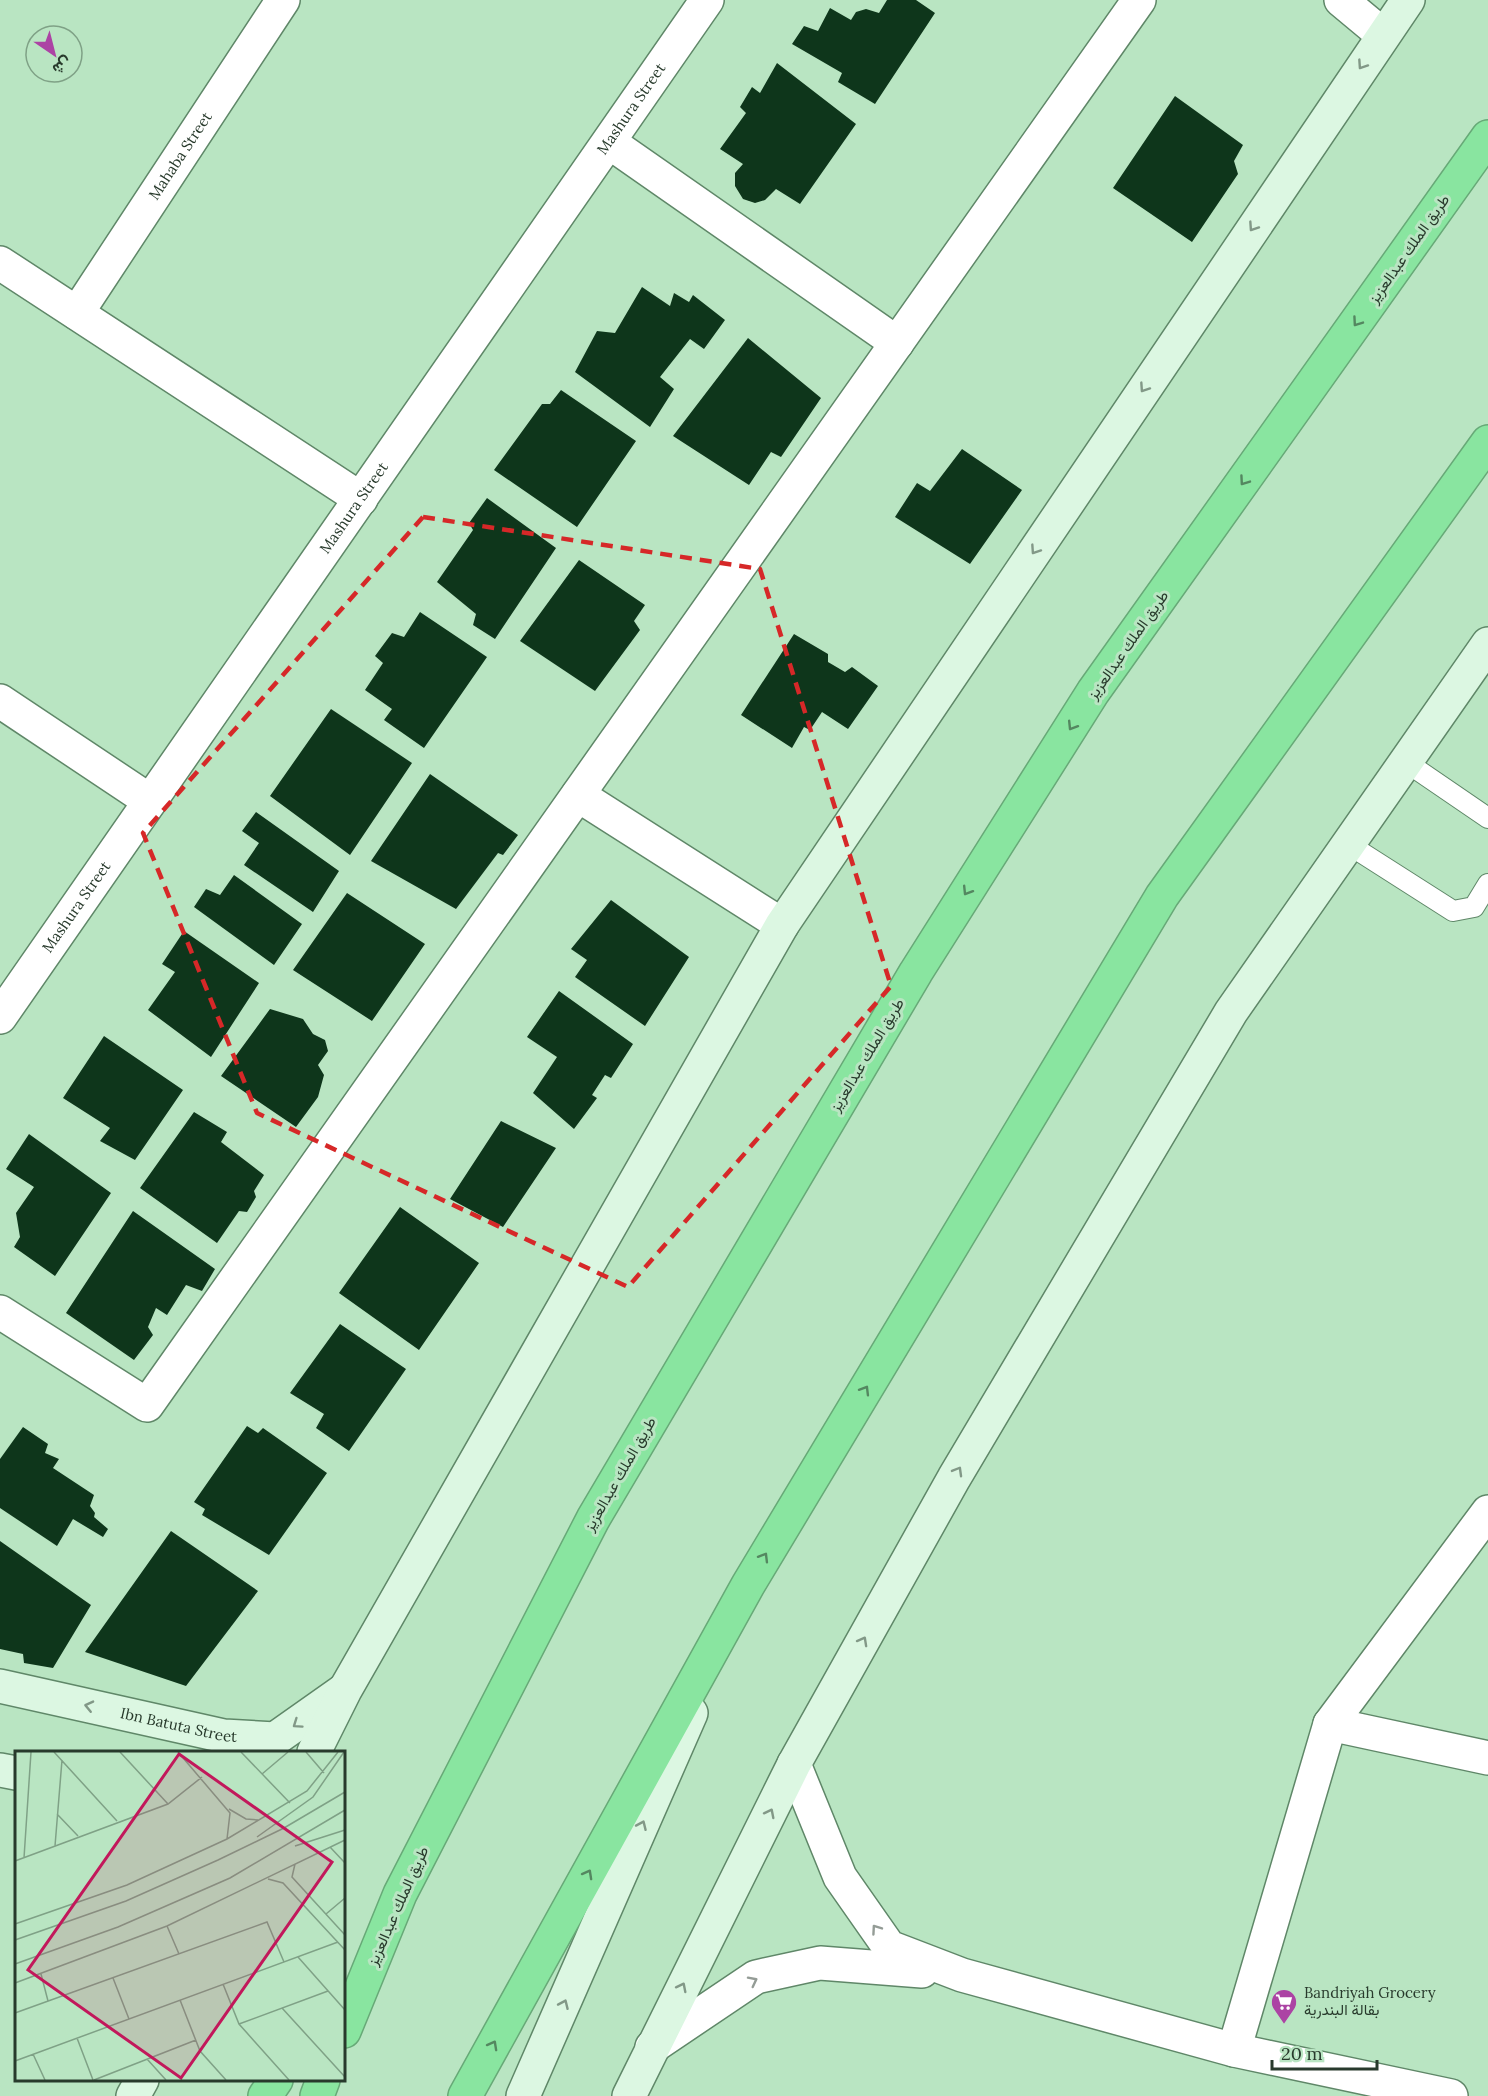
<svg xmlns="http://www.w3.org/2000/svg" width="1488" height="2096" font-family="Lora,Vazirmatn,serif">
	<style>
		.building { fill: #0e361b }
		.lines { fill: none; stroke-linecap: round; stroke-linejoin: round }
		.lane-casing { stroke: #5f8768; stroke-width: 22 }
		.street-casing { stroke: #5f8768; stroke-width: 36 }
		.secondary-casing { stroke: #5f8768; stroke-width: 36 }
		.highway-casing { stroke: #67a977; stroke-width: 36 }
		.lane { stroke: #fff; stroke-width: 20 }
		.street { stroke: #fff; stroke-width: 33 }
		.secondary { stroke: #dcf7e2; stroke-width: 33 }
		.highway { stroke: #89e5a0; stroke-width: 33 }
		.oneway { stroke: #829887 }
		.oneway2 { stroke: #548760 }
		.oneway3 { stroke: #949c96 }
		.marked { fill: none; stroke: #d62828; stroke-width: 4.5; stroke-dasharray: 12 8; stroke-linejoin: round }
		.labels { text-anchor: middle; stroke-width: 6; stroke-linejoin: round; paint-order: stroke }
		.street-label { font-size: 15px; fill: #283a2c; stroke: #b9e5c2 }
		.poi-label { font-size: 15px; fill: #283a2c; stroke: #b9e5c2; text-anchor: start }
		.inset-road { fill: none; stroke: #7fa186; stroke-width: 1.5 }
		.view { fill: #c2185b; fill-opacity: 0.15; stroke: #c2185b; stroke-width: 3 }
		.inset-edge { fill: none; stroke: #283a2c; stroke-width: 3 }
	</style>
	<rect width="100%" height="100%" fill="#b9e5c2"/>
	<path class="building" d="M 887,0 L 916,0 L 935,13 L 875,104 L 838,82 L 842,73 L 792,44 L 804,26 L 818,31 L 830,8 L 851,20 L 856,12 L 866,9 L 879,13 Z
		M 777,63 L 856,124 L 800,204 L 776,189 L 765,200 L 755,203 L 743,199 L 735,186 L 735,173 L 743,164 L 720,149 L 746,113 L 740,107 L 752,87 L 760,93 Z
		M 1175,96 L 1243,145 L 1234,161 L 1238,174 L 1192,242 L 1113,188 Z
		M 642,287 L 670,306 L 674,293 L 689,302 L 693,295 L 725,320 L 704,349 L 690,339 L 660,377 L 674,389 L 650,427 L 575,372 L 597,331 L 615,333 Z
		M 748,338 L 821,398 L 781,457 L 771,452 L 749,485 L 673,436 Z
		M 561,390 L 636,441 L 577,527 L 494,470 L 542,404 L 550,404 Z
		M 962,449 L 1022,490 L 970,564 L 895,517 L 917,483 L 930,491 Z
		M 487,498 L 556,548 L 495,639 L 473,625 L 476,614 L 437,582 L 473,530 L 469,523 Z
		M 579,560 L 645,605 L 634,621 L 640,630 L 595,691 L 520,641 Z
		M 420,612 L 487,657 L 424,748 L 384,720 L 392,709 L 365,690 L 383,663 L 375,656 L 392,633 L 404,637 Z
		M 794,634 L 828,654 L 828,662 L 845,672 L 852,667 L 878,686 L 848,729 L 822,712 L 810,730 L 804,727 L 792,748 L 741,715 Z
		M 331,709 L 412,763 L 350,855 L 270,796 Z
		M 430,774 L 518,835 L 503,855 L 498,853 L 456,909 L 371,861 Z
		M 256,812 L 339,871 L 313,912 L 244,865 L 259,843 L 242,831 Z
		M 234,875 L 302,924 L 274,965 L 194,907 L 206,889 L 220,895 Z
		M 347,893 L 425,944 L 372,1021 L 293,970 Z
		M 611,900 L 689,957 L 645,1026 L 575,977 L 587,960 L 571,949 Z
		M 184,931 L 259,983 L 211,1057 L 148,1010 L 175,972 L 162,964 Z
		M 559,991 L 633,1044 L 611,1078 L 605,1075 L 592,1095 L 597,1098 L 574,1129 L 533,1093 L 557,1057 L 527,1037 Z
		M 270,1009 L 303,1019 L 313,1034 L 325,1040 L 328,1051 L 318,1065 L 324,1075 L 318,1097 L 296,1127 L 221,1076 Z
		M 104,1036 L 183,1090 L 135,1160 L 100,1141 L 110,1128 L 63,1098 Z
		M 194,1112 L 227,1132 L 221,1142 L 264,1175 L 254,1191 L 256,1197 L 247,1212 L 239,1211 L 217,1243 L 140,1188 Z
		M 501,1121 L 556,1148 L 503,1227 L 450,1199 Z
		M 29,1134 L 111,1193 L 55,1276 L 14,1247 L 20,1237 L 16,1213 L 34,1187 L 6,1169 Z
		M 400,1207 L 479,1263 L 419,1350 L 339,1293 Z
		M 133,1211 L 215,1269 L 202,1291 L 186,1285 L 167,1315 L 156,1308 L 148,1327 L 153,1335 L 134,1360 L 66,1313 Z
		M 340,1324 L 406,1369 L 349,1451 L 316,1428 L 324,1414 L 290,1393 Z
		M 247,1426 L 258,1433 L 263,1428 L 327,1473 L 269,1555 L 202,1515 L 205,1509 L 194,1502 Z
		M 23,1427 L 48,1444 L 45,1453 L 59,1459 L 53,1468 L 94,1495 L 90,1506 L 95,1513 L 94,1517 L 108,1529 L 103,1537 L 73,1519 L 57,1546 L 0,1508 L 0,1459 Z
		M 171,1531 L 258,1591 L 186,1686 L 85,1652 Z
		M 0,1541 L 91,1605 L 53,1668 L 24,1663 L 23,1654 L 0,1649 Z"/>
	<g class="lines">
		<g class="lane-casing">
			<path id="lane" d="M 1406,762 L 1488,818
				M 1348,844 L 1453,911 L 1474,907 L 1488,884"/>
		</g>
		<g class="street-casing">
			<g id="street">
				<path d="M 1341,0 L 1383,35"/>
				<path d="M 609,142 L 897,343"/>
				<path d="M 0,263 L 361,499"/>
				<path id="s1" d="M 77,313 L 283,0"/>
				<path d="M 0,701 L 150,801"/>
				<path d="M 578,795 L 782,925"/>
				<path id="s2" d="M 0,1017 L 707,0"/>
				<path d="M 0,1312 L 147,1405 L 1139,0"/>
				<path d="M 1330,1724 L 1488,1758"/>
				<path d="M 794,1764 L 840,1877 L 889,1947 L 962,1975 L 1234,2050 L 1451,2096"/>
				<path d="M 652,2047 L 756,1977 L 820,1963 L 922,1971"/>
				<path d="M 1234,2050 L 1330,1724 L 1488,1512"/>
			</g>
		</g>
		<g class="secondary-casing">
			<g id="secondary">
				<path id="s3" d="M 0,1686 L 224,1736 L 275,1739 L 343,1691"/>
				<path d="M 314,1752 L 345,1690 L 782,925 L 1408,0"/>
				<path d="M 0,1770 L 16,1773"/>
				<path d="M 133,2096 L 142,2080"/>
				<path d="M 523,2096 L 691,1713"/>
				<path d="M 629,2096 L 794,1764 L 954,1478 L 1231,1012 L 1488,644"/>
			</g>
		</g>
		<g class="highway-casing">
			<path id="highway" d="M 344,2031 L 400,1894 L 593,1519 L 916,972 L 1093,692 L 1488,137
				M 265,2096 L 276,2080
				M 317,2096 L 323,2080
				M 465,2096 L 748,1585 L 1162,896 L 1488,442"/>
		</g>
		<use href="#lane" class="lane"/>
		<use href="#street" class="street"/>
		<use href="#secondary" class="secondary"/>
		<use href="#highway" class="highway"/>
	</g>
	<defs><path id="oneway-chevron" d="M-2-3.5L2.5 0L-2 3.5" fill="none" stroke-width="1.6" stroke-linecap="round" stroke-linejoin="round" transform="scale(1.5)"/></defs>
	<g class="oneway">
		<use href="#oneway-chevron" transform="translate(1362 65) rotate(124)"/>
		<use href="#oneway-chevron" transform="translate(1253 227) rotate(124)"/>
		<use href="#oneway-chevron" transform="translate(1144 388) rotate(124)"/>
		<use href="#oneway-chevron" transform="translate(1035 550) rotate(124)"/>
		<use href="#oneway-chevron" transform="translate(958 1471) rotate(-60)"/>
		<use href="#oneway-chevron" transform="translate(863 1641) rotate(-61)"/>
		<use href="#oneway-chevron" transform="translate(89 1706) rotate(-167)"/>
		<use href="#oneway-chevron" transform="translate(297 1724) rotate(145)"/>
		<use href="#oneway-chevron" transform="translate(770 1813) rotate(-63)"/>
		<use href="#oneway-chevron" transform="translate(642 1825) rotate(-66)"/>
		<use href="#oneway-chevron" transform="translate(682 1987) rotate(-63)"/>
		<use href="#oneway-chevron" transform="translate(564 2004) rotate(-66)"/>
	</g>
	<g class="oneway2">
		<use href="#oneway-chevron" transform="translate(1357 322) rotate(125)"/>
		<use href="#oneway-chevron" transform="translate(1244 481) rotate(125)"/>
		<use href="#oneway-chevron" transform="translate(1072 726) rotate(122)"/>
		<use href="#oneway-chevron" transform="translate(967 891) rotate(122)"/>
		<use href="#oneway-chevron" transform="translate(865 1390) rotate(-59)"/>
		<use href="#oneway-chevron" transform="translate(764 1557) rotate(-59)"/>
		<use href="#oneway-chevron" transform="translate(588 1874) rotate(-61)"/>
		<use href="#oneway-chevron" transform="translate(493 2045) rotate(-61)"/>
	</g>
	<g class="oneway3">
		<use href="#oneway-chevron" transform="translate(876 1929) rotate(-125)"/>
		<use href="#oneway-chevron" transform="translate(753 1981) rotate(-27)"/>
	</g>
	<path class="marked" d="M 423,517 L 760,569 L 891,986 L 628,1287 L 257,1113 L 143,833 Z"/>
	<defs>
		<g id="supermarket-pin" transform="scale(1.35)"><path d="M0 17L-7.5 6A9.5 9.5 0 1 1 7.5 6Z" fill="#ac43a4" stroke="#b9e5c2"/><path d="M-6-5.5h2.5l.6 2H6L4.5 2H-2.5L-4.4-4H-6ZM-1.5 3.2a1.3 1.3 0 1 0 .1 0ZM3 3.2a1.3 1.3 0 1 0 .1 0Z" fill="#fff"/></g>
	</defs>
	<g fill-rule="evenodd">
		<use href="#supermarket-pin" x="1284" y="2002"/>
	</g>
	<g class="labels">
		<g class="street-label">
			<text dy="5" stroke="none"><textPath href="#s2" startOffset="1106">Mashura Street</textPath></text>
			<text dy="5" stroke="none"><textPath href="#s1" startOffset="188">Mahaba Street</textPath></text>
			<text transform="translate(1409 249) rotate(-55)" y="5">طريق الملك عبدالعزيز</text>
			<text dy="5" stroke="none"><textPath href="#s2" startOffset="620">Mashura Street</textPath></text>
			<text transform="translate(1128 645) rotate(-55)" y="5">طريق الملك عبدالعزيز</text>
			<text dy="5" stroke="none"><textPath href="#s2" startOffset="134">Mashura Street</textPath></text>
			<text transform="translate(867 1055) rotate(-59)" y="5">طريق الملك عبدالعزيز</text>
			<text transform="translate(620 1474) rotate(-60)" y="5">طريق الملك عبدالعزيز</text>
			<text dy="5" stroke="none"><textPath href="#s3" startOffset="183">Ibn Batuta Street</textPath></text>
			<text transform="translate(398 1906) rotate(-66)" y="5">طريق الملك عبدالعزيز</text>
		</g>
		<g class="poi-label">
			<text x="1304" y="1998">Bandriyah Grocery<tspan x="1304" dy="17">بقالة البندرية</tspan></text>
		</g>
	</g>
	<g transform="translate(15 1751)">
		<rect width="330" height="330" fill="#b9e5c2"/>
		<path class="inset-road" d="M 39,1 L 102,70M 105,1 L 153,53M 163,1 L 215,62 L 212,88M 226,1 L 275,52M 291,1 L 309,22M 247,23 L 273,1M 214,58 L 231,68 L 243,69M 42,63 L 63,85M 242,86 L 298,46 L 329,1M 40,95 L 47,9M 280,95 L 330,79M 315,96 L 330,112M 9,107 L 16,1M 0,110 L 153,53 L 187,26M 280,113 L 277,126 L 330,184M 253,128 L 268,132 L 330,199M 311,163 L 330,147M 0,173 L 112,134 L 212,88 L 292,40 L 323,1M 152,175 L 164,203M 0,189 L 111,150 L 203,109 L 269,77 L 330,41M 283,206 L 330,259M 0,213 L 103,176 L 215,127 L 330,59M 26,223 L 33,250M 98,227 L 114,268M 0,232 L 152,175 L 330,89M 208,233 L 224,273 L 274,329M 165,249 L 185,300 L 211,329M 267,257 L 330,326M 0,262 L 252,171 L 269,211M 224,273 L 313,240M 62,287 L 78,329M 18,303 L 30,329M 132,308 L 151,329M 0,310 L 323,191M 79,329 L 181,289"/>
		<path class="view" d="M 164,3 L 317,111 L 166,327 L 13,219 Z"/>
		<rect width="330" height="330" class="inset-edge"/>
	</g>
	<g transform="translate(54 54) rotate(145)"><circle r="28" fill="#b9e5c2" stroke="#7fa186" stroke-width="1.5"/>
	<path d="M0-4.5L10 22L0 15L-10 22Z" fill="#ac43a4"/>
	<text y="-9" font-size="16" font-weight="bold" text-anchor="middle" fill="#283a2c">ش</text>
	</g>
	<path d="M1272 2060v9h105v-9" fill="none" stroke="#283a2c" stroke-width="3"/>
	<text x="1281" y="2060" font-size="18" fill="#283a2c" stroke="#b9e5c2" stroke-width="4.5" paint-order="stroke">20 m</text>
</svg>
